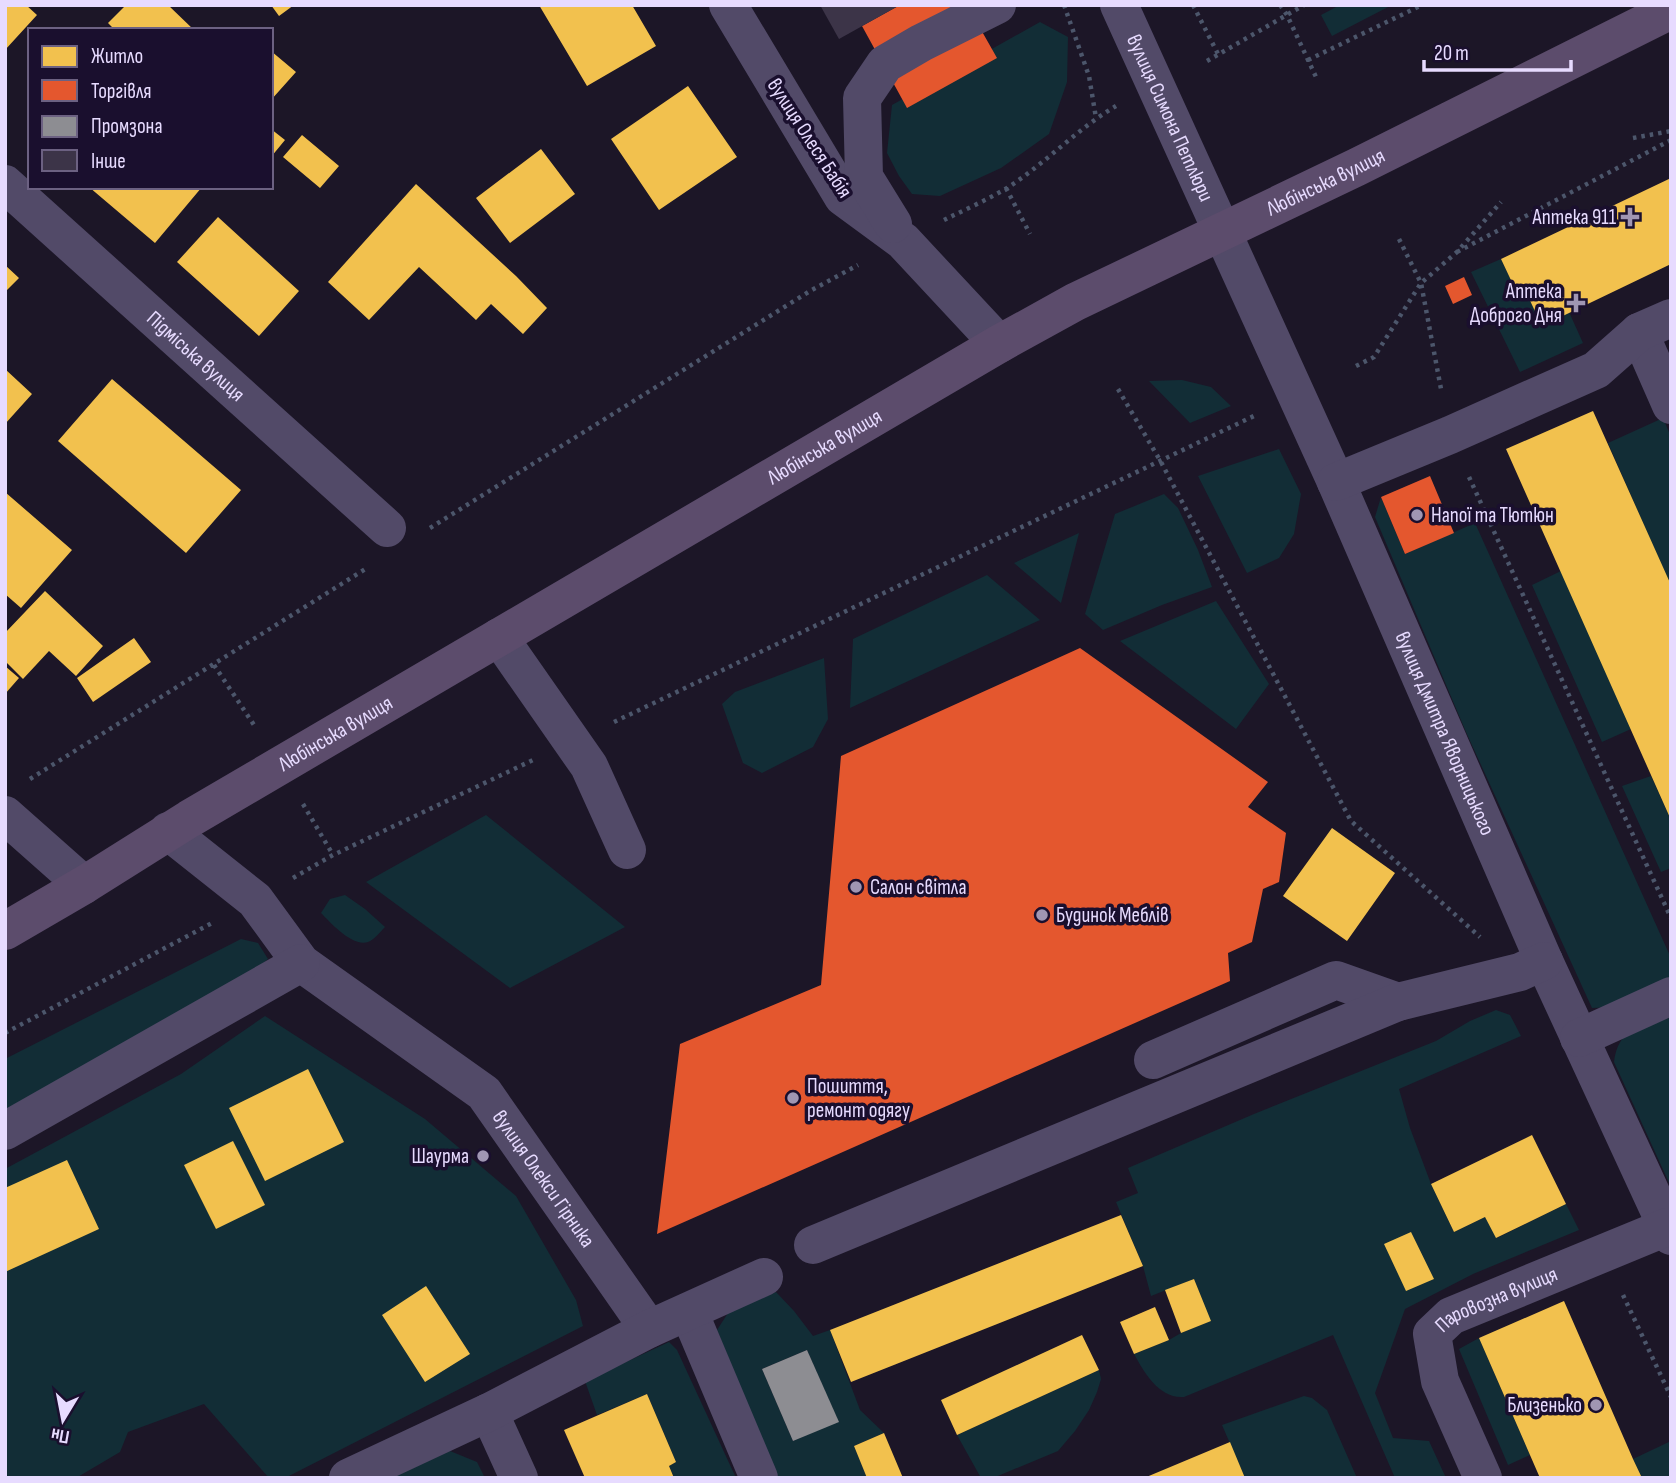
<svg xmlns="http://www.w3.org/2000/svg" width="1676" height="1483" font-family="'Sofia Sans Condensed',sans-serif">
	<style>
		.green { fill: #122d36; fill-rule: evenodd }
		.homes { fill: #f2c14e }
		.shops { fill: #e4572e }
		.industry { fill: #8d8d92 }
		.building { fill: #3c3448 }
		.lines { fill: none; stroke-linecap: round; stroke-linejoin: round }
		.path { stroke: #4c566b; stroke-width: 4.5; stroke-dasharray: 3.5 5; stroke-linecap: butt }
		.minor { stroke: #524a68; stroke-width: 38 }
		.major { stroke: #5c4c6c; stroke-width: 38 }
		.poi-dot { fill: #a096b3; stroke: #1a0f2e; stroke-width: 2.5 }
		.labels { text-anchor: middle; stroke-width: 7; stroke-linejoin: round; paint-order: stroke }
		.street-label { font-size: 21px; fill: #e7dbff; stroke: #1a0f2e }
		.poi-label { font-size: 21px; fill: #e7dbff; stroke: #1a0f2e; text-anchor: end }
	</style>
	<rect width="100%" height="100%" fill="#1c1627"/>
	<path class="green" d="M 1340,5 L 1392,5 L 1332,36 L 1321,15 Z
		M 1040,22 L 1068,37 L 1067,82 L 1049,134 L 1001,168 L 940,196 L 912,194 L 899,176 L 887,153 L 892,105 Z
		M 1501,259 L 1517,293 L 1525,290 L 1542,325 L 1569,312 L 1583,343 L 1520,372 L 1471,272 Z
		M 1182,380 L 1211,387 L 1231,406 L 1190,423 L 1149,381 Z
		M 1663,418 L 1671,437 L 1671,579 L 1668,580 L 1608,443 Z
		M 1279,449 L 1301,494 L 1294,534 L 1279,558 L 1247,573 L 1198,476 Z
		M 1164,494 L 1178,508 L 1198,550 L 1212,587 L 1162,605 L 1103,630 L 1085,614 L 1115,514 Z
		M 1381,497 L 1405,554 L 1475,523 L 1671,958 L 1671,986 L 1614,1007 L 1592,1008 L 1466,732 L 1375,517 Z
		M 1079,533 L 1061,603 L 1014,563 Z
		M 1561,571 L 1631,729 L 1602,742 L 1532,585 Z
		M 987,575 L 1040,620 L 850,708 L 853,639 Z
		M 1216,601 L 1269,684 L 1236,729 L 1120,641 Z
		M 824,658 L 828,719 L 813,747 L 762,773 L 743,763 L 722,704 L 735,692 Z
		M 1651,776 L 1671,820 L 1671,868 L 1661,872 L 1622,786 Z
		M 486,815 L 625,927 L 510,988 L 366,882 Z
		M 345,895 L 365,909 L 385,927 C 380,932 374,940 368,942 C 352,947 331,923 321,913 L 330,899 Z
		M 241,939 L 258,943 L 268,959 L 247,978 L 5,1111 L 5,1059 Z
		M 1496,1010 L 1510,1015 L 1521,1036 L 1399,1089 L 1410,1128 L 1431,1184 L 1454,1232 L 1485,1217 L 1497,1238 L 1566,1204 L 1579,1230 L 1473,1274 L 1405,1309 L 1375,1393 L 1393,1438 L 1429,1441 L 1446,1478 L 1395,1478 L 1333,1335 L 1184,1397 C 1159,1399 1144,1372 1134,1354 L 1169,1340 L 1181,1333 L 1210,1321 L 1194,1279 L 1151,1296 L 1143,1266 L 1116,1202 L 1138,1193 L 1128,1168 L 1254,1114 L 1436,1041 L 1470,1021 Z
		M 1671,1015 L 1671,1187 L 1614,1062 C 1618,1028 1642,1024 1671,1015 Z
		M 265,1016 L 425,1119 L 516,1196 L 576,1300 L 583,1326 L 285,1478 L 269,1478 L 204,1404 L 128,1432 L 120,1452 L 76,1478 L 5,1478 L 5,1169 L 181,1074 Z
		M 776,1292 L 794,1311 L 813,1336 L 830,1330 L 860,1410 L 884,1433 L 854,1446 L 867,1478 L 778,1478 L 717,1330 L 728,1313 ZM 807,1350 L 838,1421 L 793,1441 L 762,1369 Z
		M 1479,1338 L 1530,1455 L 1508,1465 L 1459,1349 Z
		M 669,1342 L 677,1350 L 736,1478 L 674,1478 L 669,1466 L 676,1462 L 647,1394 L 597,1415 L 585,1381 Z
		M 1099,1370 L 1101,1379 L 1097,1392 L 1089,1410 L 1075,1431 L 1058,1451 L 993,1478 L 981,1478 L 957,1435 Z
		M 1304,1396 L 1312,1398 L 1327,1410 L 1357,1478 L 1245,1478 L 1222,1425 Z
		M 1671,1441 L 1671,1478 L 1642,1478 L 1633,1459 Z
		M 450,1451 L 477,1462 L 485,1478 L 390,1478 Z"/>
	<path class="homes" d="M 5,5 L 26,5 L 37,15 L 5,50 Z
		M 126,5 L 168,5 L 194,30 L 115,30 L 108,23 Z
		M 271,5 L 294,5 L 279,16 Z
		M 539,5 L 632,5 L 656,46 L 587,86 Z
		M 271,51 L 296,72 L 271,100 Z
		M 688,86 L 737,157 L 659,210 L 611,139 Z
		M 271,129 L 285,140 L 271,157 Z
		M 302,135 L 339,166 L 320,188 L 283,157 Z
		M 541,149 L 575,194 L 510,243 L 476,198 Z
		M 1671,178 L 1671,264 L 1542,326 L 1525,290 L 1517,293 L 1501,259 Z
		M 416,184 L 516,276 L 547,308 L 523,334 L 491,304 L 476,320 L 419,267 L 369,320 L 328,282 Z
		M 89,187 L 202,187 L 155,243 Z
		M 218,217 L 299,291 L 259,336 L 177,262 Z
		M 5,265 L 19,278 L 5,292 Z
		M 5,369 L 32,394 L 5,424 Z
		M 112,379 L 241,490 L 186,553 L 58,441 Z
		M 1593,411 L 1671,585 L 1671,820 L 1506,449 Z
		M 5,492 L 72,550 L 21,608 L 5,594 Z
		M 45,591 L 103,646 L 76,676 L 49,651 L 23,679 L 5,661 L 5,633 Z
		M 134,638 L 151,662 L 93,702 L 77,678 Z
		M 5,666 L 19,678 L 5,694 Z
		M 1332,828 L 1395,873 L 1347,941 L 1283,896 Z
		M 308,1069 L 344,1142 L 265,1181 L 229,1108 Z
		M 1532,1135 L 1566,1204 L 1496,1238 L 1485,1217 L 1454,1232 L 1431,1184 Z
		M 233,1141 L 265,1205 L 216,1229 L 184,1165 Z
		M 67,1160 L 99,1229 L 5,1272 L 5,1188 Z
		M 1121,1215 L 1143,1266 L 851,1382 L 830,1330 Z
		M 1411,1232 L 1434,1279 L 1406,1291 L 1384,1244 Z
		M 1194,1279 L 1211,1321 L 1181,1333 L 1165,1290 Z
		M 426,1286 L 470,1354 L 425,1382 L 382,1315 Z
		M 1564,1301 L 1633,1459 L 1642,1478 L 1540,1478 L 1479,1338 Z
		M 1155,1307 L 1169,1340 L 1134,1354 L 1120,1322 Z
		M 1082,1335 L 1099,1370 L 957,1435 L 941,1400 Z
		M 647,1394 L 676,1462 L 669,1466 L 674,1478 L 585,1478 L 564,1430 Z
		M 884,1433 L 903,1478 L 867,1478 L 854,1446 Z
		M 1230,1442 L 1245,1478 L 1144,1478 Z"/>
	<path class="shops" d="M 900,5 L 967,5 L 997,58 L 907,108 L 862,26 Z
		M 1464,277 L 1472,295 L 1453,304 L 1445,286 Z
		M 1430,476 L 1454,533 L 1405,554 L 1381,497 Z
		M 1080,648 L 1268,782 L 1248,807 L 1286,833 L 1279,882 L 1263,889 L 1252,942 L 1228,953 L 1230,981 L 657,1234 L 680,1044 L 821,985 L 841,756 Z"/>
	<path class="industry" d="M 807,1350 L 839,1422 L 793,1441 L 762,1369 Z"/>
	<path class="building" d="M 820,5 L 900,5 L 839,39 Z"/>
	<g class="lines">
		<path class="path" d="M 1064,5 L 1089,76 L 1096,118
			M 1193,5 L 1218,54
			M 1280,5 L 1287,15 L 1316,77
			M 1308,60 L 1422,5
			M 1207,61 L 1304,5
			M 1633,138 L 1671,131
			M 1006,188 L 1030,234
			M 944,220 C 964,210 987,200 1007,188 C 1046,163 1077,129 1116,106
			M 1399,239 L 1421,283 L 1441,389
			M 1457,252 L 1671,140
			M 1356,366 L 1374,357 L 1421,283 L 1457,252 L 1501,202
			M 1118,389 L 1161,462 L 1351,821 L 1480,937
			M 1469,477 L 1671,918
			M 430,528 L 810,291 L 858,265
			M 214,665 L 256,728
			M 614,722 L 1256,415
			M 30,779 L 367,568
			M 303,804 L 333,855
			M 293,878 L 333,855 L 533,760
			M 5,1033 L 212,923
			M 1623,1295 L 1671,1397"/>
		<g class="minor">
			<path d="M 728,5 L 843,197 L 903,241 L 999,344"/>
			<path id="s1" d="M 1119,5 L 1336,482 L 1544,961 L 1671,1236"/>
			<path id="s2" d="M 5,184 L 387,528"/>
			<path d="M 893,224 L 864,177 L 862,98 L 885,64 L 921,43 L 997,5"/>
			<path d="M 1639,332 L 1671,405"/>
			<path d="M 1336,482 L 1450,435 L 1596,370 L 1639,332 L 1671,318"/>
			<path d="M 499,637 L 589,766 L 627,850"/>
			<path d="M 5,815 L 84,885"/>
			<path id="s3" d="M 168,831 L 255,900 L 301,963 L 484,1093 L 649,1329"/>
			<path d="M 1579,1038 L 1671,996"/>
			<path d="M 1153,1060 L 1336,980 L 1398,1002"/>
			<path d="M 5,1131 L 301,963"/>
			<path d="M 813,1245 L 1398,1002 L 1520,972 L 1544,961"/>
			<path d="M 689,1312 L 759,1478"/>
			<path d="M 489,1412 L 519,1478"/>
			<path d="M 348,1478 L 489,1412 L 649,1329 L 764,1277"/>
			<path id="s4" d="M 1483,1478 L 1440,1381 L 1432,1334 L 1451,1316 L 1667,1227"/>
		</g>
		<path class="major" id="s5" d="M 5,931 L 84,885 L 189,819 L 999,344 L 1075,302 L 1357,167 L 1671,10"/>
	</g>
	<g class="poi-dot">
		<path d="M1626.5 206.5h7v7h7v7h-7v7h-7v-7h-7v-7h7z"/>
		<path d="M1572.5 292.5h7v7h7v7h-7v7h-7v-7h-7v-7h7z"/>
		<circle cx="1417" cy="515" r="7"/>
		<circle cx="856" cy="887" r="7"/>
		<circle cx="1042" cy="915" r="7"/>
		<circle cx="793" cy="1098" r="7"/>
		<circle cx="483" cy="1156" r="7"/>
		<circle cx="1596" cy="1405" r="7"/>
	</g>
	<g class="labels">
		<g class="street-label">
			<text dy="7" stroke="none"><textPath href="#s1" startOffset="124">вулиця Симона Петлюри</textPath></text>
			<text transform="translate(810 138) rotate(57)" y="7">вулиця Олеся Бабія</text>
			<text dy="7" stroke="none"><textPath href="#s5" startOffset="1519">Любінська вулиця</textPath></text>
			<text dy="7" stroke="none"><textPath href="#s2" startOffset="257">Підміська вулиця</textPath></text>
			<text dy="7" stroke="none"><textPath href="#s5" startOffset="952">Любінська вулиця</textPath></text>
			<text dy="7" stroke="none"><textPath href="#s5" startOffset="385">Любінська вулиця</textPath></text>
			<text dy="7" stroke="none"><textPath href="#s1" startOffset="798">вулиця Дмитра Яворницького</textPath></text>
			<text dy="7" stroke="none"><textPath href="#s3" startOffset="518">вулиця Олекси Гірника</textPath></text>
			<text dy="7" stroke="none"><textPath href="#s4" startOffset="228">Паровозна вулиця</textPath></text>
		</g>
		<g class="poi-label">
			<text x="1616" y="224">Аптека 911</text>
			<text x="1562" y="298">Аптека<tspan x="1562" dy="24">Доброго Дня</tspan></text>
			<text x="1431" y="522" text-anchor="start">Напої та Тютюн</text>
			<text x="870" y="894" text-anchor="start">Салон світла</text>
			<text x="1056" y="922" text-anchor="start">Будинок Меблів</text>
			<text x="807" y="1093" text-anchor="start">Пошиття,<tspan x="807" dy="24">ремонт одягу</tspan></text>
			<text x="469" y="1163">Шаурма</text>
			<text x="1582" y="1412">Близенько</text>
		</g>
	</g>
	<rect width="1676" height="1483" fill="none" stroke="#e7dbff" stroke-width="14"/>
	<rect x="28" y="28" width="245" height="161" fill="#1a0f2e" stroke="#6c6182" stroke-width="2"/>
	<rect x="42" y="46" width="35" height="21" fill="#f2c14e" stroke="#6c6182" stroke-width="2"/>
	<text x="91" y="63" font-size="21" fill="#e7dbff">Житло</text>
	<rect x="42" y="80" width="35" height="21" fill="#e4572e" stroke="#6c6182" stroke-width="2"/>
	<text x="91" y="98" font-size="21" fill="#e7dbff">Торгівля</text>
	<rect x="42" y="116" width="35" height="21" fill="#8d8d92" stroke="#6c6182" stroke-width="2"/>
	<text x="91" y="133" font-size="21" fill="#e7dbff">Промзона</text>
	<rect x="42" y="150" width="35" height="21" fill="#3c3448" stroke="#6c6182" stroke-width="2"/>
	<text x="91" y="168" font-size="21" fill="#e7dbff">Інше</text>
	<g transform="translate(63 1420) rotate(190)" stroke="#1a0f2e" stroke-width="5" paint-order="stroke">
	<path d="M0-5L12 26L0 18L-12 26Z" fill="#e7dbff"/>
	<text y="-10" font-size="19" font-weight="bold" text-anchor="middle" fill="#e7dbff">Пн</text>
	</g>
	<path d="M1424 60v10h147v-10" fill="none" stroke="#e7dbff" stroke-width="3.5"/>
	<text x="1434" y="60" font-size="21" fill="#e7dbff" stroke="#1a0f2e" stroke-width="5" paint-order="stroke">20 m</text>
</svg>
